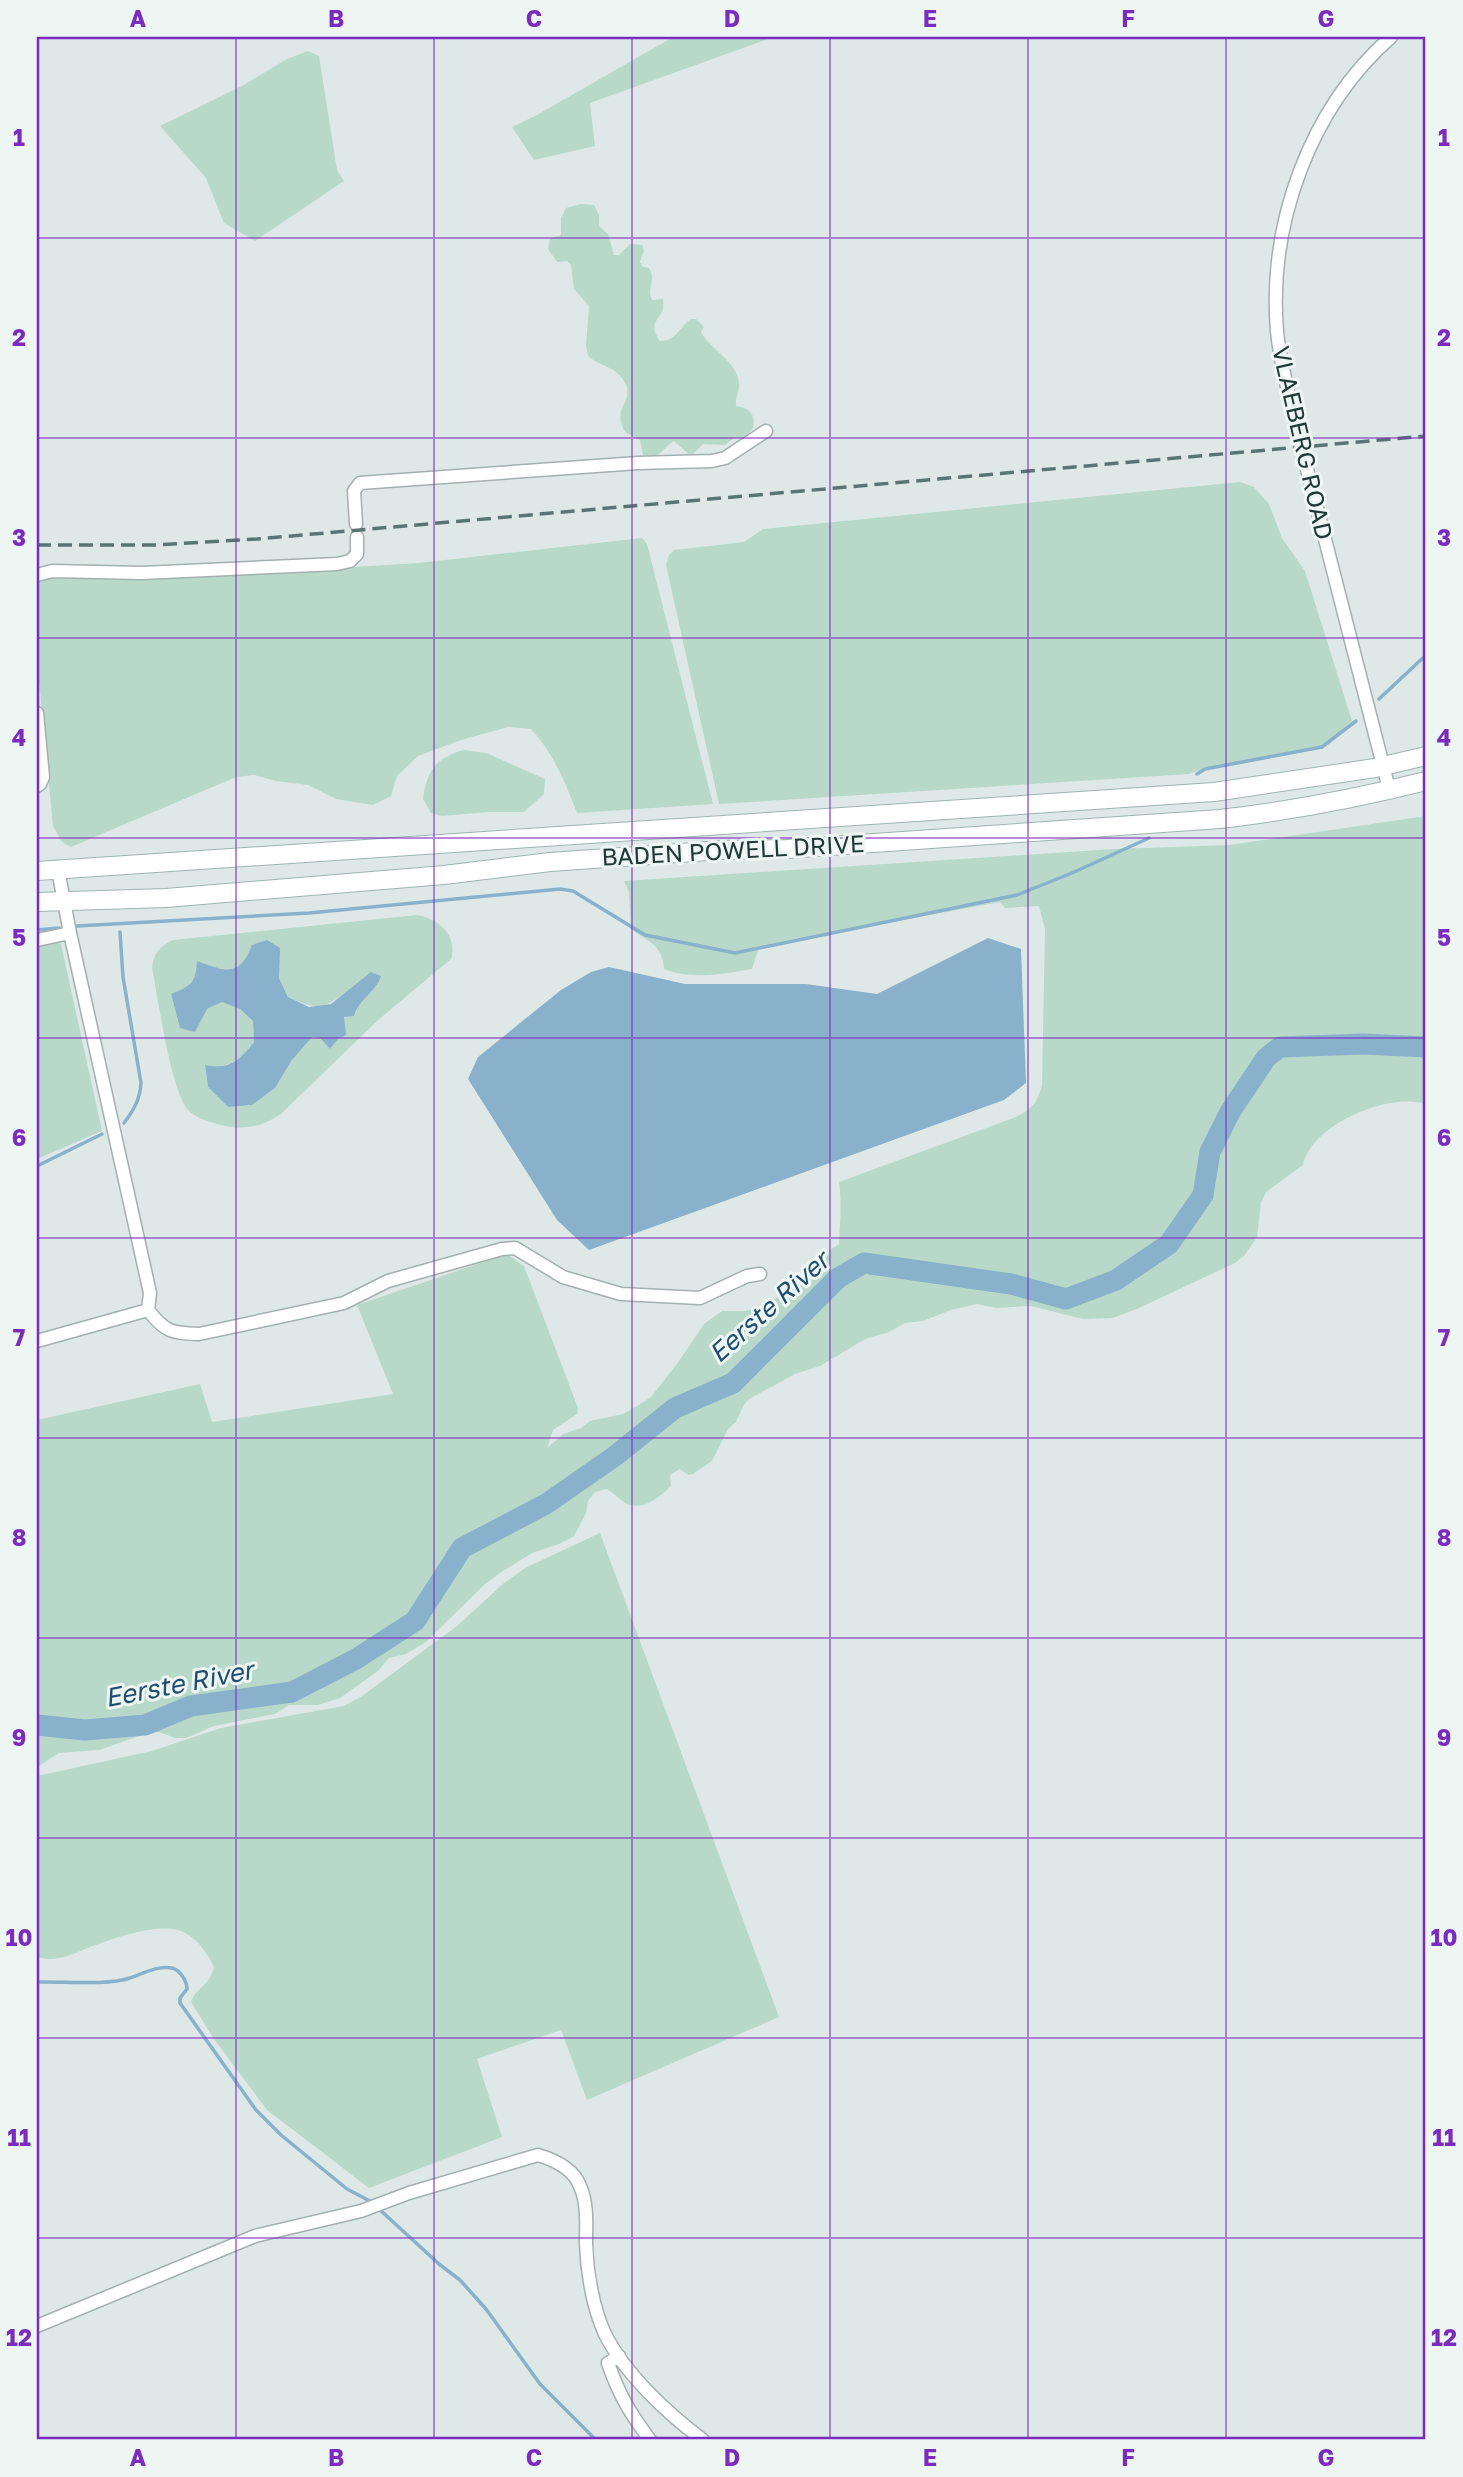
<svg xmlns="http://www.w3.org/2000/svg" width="1463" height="2477" font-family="'Golos Text',sans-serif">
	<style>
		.green { fill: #b8d9c9; fill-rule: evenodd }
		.water { fill: #89b1cc }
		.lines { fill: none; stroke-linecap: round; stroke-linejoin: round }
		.stream { stroke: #89b1cc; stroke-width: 3.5 }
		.river { stroke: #89b1cc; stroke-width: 21 }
		.minor-casing { stroke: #a2b0af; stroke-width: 15 }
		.secondary-casing { stroke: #9eb4b1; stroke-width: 20 }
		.minor { stroke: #fff; stroke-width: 12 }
		.secondary { stroke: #fff; stroke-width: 18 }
		.rail { stroke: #5b7473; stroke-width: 3.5; stroke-dasharray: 14 7; stroke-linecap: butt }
		.minor-bridge-casing { stroke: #a2b0af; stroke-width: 15; stroke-linecap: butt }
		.minor-bridge { stroke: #fff; stroke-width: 12 }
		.grid { fill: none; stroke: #7b2cbf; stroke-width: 2; stroke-opacity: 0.55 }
		.labels { text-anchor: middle; stroke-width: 6; stroke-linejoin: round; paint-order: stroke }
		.street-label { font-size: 24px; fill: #213837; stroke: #eef6f4 }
		.water-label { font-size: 26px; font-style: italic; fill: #1f4e6f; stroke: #eef6f4 }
		.neatline { fill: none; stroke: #7b2cbf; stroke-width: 2.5 }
		.grid-label { font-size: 23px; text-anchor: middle; font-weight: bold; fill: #7b2cbf }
	</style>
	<rect width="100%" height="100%" fill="#dee9e7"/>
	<path class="green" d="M 673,37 L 774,37 L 590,103 L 595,146 L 534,160 L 512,127 L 537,115 Z
		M 308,51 L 319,56 L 337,170 L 344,181 L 255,241 L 224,223 L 206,178 L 160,126 L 242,86 L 287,59 Z
		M 581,204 L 594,205 L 599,215 L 599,226 L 608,234 L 614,255 L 619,255 L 630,244 L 642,245 L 644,250 L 640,262 L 643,267 L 649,268 C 657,280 646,288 652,300 L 663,299 C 667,321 644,318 660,341 C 677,341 679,327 691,319 L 696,319 L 704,327 L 701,332 C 710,349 737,361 739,383 C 740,391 735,397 736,406 C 749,408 756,413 753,428 L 745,437 L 734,438 L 725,445 L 703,444 L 691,456 L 674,441 C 662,448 659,462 643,455 L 640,440 L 626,433 C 609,407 637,402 624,381 C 614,365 600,367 588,356 L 586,345 L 589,306 L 574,289 L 571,265 L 567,261 L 557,262 L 548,249 L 550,238 L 561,235 L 561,218 L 566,208 Z
		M 1240,482 L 1254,487 L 1269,504 L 1282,538 L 1305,571 L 1352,721 L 1323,746 L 1202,769 L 1189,774 L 719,804 L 666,565 L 669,555 L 674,550 L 744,542 L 763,529 Z
		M 642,538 L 647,544 L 713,804 L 577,813 C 565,782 554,754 531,729 L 508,727 L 461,740 L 418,756 L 397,776 L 391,796 L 373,805 L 336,799 L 308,785 L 276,781 L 254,775 L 236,777 L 71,847 L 62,842 L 53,826 L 37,661 L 37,580 L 44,575 L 338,568 L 418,563 Z
		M 464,750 L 486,753 L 545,779 L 544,794 L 524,812 L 490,812 L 442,816 L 431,813 L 423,799 C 427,771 435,758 464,750 Z
		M 1426,816 L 1426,1104 C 1389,1092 1312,1124 1303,1165 L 1266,1192 L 1261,1203 L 1257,1237 L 1244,1256 L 1235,1263 L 1137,1309 L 1113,1318 L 1083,1319 L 1031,1306 L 996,1308 L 977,1304 L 951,1310 L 923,1321 L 905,1323 L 889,1332 L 865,1339 L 820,1366 L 795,1374 L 749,1399 L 743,1406 L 736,1422 L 728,1429 L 712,1461 L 693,1474 L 688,1475 L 680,1469 L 670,1475 L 671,1486 C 660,1497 643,1512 625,1503 C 619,1499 614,1493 607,1489 L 595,1492 L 588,1501 L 586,1513 L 574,1536 L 559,1544 L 532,1553 L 503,1571 L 485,1584 L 426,1642 L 406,1654 L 389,1658 L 378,1671 L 340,1698 L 318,1705 L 289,1705 L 275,1714 L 214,1726 L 186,1738 L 175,1738 L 159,1732 L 142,1735 L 99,1750 L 59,1753 L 37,1767 L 37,1420 L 200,1384 L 212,1422 L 393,1394 L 357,1305 L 507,1254 L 524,1266 L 578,1408 L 577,1414 L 553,1430 L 547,1448 L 563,1434 L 581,1428 L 590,1421 L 623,1414 L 642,1403 L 651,1397 L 679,1361 L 704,1324 L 722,1311 L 745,1311 L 767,1305 L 790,1288 L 811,1279 L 820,1271 L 830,1250 L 839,1244 C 840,1222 842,1203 839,1182 L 1016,1117 C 1032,1109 1037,1103 1042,1085 L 1045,929 L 1039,906 L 1005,908 L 1000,902 L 759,947 L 752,969 C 722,974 692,980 664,969 C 663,945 647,941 631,929 L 629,892 L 624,881 L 1114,849 L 1229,845 Z
		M 417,915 C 439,919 458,935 451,959 L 377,1021 L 281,1114 C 263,1126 246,1130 225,1126 C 213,1123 200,1120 190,1112 C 171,1096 158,997 152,968 C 154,953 159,947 173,940 ZM 246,961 L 279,978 L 288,997 C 318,1011 324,1009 350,989 L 343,1026 L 330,1049 L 320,1038 L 312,1037 L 292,1060 L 275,1088 L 252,1105 L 228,1107 L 208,1087 L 205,1065 C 228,1070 240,1060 254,1042 L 253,1021 L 240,1009 L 222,1002 L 207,1009 L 180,1028 L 171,994 L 188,987 L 197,975 L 216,968 L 232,970 Z
		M 55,942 L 61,944 L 102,1131 L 37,1159 L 37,946 Z
		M 600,1533 L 779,2017 L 587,2100 L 561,2030 L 477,2059 L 502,2137 L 369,2188 L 267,2110 L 214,2039 L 191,2002 C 197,1986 209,1987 214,1967 C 208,1955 199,1941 187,1934 C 164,1919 112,1939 88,1948 C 70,1955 56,1963 37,1957 L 37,1776 L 152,1751 L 221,1728 L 344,1706 L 362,1696 L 457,1626 L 504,1583 L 525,1568 Z"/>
	<path class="water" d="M 988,938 L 1021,949 L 1026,1083 L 1004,1100 L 589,1250 L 557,1220 L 468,1079 L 478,1057 L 561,990 L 591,972 L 609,967 L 685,984 L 806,984 L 877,994 Z
		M 267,940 L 280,948 L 279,978 L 288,997 L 309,1007 L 331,1004 L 371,972 L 381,976 C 376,992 358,1000 354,1016 L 344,1017 L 346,1035 L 338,1039 L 330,1049 L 320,1038 L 312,1037 L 292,1060 L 275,1088 L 252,1105 L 228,1107 L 208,1087 L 205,1065 C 229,1070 239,1061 254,1042 L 253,1021 L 240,1009 L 222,1002 L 207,1009 L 195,1032 L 180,1028 L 171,994 C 190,986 196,984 197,961 C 224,971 240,978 252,945 Z"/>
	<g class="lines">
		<path class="stream" d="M 1379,699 L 1426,655
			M 1197,774 L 1205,769 L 1322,747 L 1356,721
			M 77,926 L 309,913 L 560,889 L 573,891 L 645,935 L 735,953 L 1017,895 L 1072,873 L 1149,838
			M 37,930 L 59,928
			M 120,932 L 123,977 L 141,1083 C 140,1099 134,1110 124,1123
			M 37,1166 L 102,1134
			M 37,1982 C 64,1981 105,1986 130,1978 C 142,1974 158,1965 172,1968 C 180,1970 187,1981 187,1989 L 180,1998 L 180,2003 L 256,2110 L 281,2135 L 347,2189 L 370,2201
			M 379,2209 L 439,2264 L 460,2280 L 486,2309 L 540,2384 L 596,2440"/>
		<path class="river" d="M 37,1725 L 85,1730 L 145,1725 L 191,1706 L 292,1692 L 356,1659 L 415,1621 L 462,1548 L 546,1504 L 615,1456 L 675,1408 L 733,1383 L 838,1278 L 864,1263 L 1011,1284 L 1066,1299 L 1116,1280 L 1169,1244 L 1203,1195 L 1210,1152 L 1230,1112 L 1266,1058 L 1280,1047 L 1363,1044 L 1426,1047"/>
		<g class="minor-casing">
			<path id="minor" d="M 1297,430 C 1290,397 1280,364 1277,331 C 1268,224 1310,108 1391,37
				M 1307,469 L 1389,789
				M 356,524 L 354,491 L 360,483 L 638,463 L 712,461 L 725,458 L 766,431
				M 37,575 L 52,571 L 142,573 L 337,564 L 350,561 L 357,554 L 357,537
				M 37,713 L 43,777 L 40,784 L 37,786
				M 58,870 L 70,933 L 150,1293 L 148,1310 C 165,1332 171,1333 199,1334 L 344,1303 L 388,1281 L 502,1249 L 515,1248 L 563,1277 L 621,1294 L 700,1298 L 747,1276 L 760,1274
				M 37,940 L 70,933
				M 37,1341 L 148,1310
				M 37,2326 L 255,2236 L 361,2211 L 409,2193 L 538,2155 C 555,2160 573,2168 580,2186 C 588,2204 586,2225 586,2244 C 587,2273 593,2308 605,2334 C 625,2374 668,2414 703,2440
				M 619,2356 L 608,2363 C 619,2395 630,2413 650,2440"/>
		</g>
		<g class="secondary-casing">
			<path id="secondary" d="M 37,871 L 1214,792 L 1375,768 L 1426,756
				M 37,902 L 166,898 L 444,875 L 550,862 L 723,850 L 787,849 L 1220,819 C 1290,811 1358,798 1426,781"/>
		</g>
		<use href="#minor" class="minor"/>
		<use href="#secondary" class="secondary"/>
		<path class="rail" d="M 37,545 L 156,545 L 257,539 L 1426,436"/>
		<g class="minor-bridge-casing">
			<path id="minor-bridge" d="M 1297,430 L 1307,469"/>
		</g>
		<use href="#minor-bridge" class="minor-bridge"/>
	</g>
	<path class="grid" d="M 236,37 L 236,2440M 434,37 L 434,2440M 632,37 L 632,2440M 830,37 L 830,2440M 1028,37 L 1028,2440M 1226,37 L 1226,2440M 37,238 L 1426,238M 37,438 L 1426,438M 37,638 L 1426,638M 37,838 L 1426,838M 37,1038 L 1426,1038M 37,1238 L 1426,1238M 37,1438 L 1426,1438M 37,1638 L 1426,1638M 37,1838 L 1426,1838M 37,2038 L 1426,2038M 37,2238 L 1426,2238"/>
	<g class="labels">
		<g class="street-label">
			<text transform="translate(1302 443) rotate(77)" y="8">VLAEBERG ROAD</text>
			<text transform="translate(733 851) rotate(-3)" y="8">BADEN POWELL DRIVE</text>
		</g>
		<g class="water-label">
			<text transform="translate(769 1307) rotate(-42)" y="9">Eerste River</text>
			<text transform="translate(179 1684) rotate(-11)" y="9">Eerste River</text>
		</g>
	</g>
	<rect width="1463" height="2477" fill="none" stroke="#eef6f4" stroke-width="77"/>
	<rect x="38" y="38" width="1386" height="2400" class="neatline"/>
	<g class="grid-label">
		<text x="138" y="27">A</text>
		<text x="336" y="27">B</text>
		<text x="534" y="27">C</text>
		<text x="732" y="27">D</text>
		<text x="930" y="27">E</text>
		<text x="1128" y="27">F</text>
		<text x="1326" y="27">G</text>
		<text x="19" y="146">1</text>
		<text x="1444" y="146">1</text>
		<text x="19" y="346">2</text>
		<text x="1444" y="346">2</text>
		<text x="19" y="546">3</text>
		<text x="1444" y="546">3</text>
		<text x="19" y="746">4</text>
		<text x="1444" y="746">4</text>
		<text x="19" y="946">5</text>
		<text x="1444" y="946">5</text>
		<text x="19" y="1146">6</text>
		<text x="1444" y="1146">6</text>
		<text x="19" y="1346">7</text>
		<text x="1444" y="1346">7</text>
		<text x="19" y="1546">8</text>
		<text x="1444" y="1546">8</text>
		<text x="19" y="1746">9</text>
		<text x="1444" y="1746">9</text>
		<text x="19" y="1946">10</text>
		<text x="1444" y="1946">10</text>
		<text x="19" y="2146">11</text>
		<text x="1444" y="2146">11</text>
		<text x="19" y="2346">12</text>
		<text x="1444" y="2346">12</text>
		<text x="138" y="2466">A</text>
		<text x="336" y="2466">B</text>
		<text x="534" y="2466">C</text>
		<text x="732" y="2466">D</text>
		<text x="930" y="2466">E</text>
		<text x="1128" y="2466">F</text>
		<text x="1326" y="2466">G</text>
	</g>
</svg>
